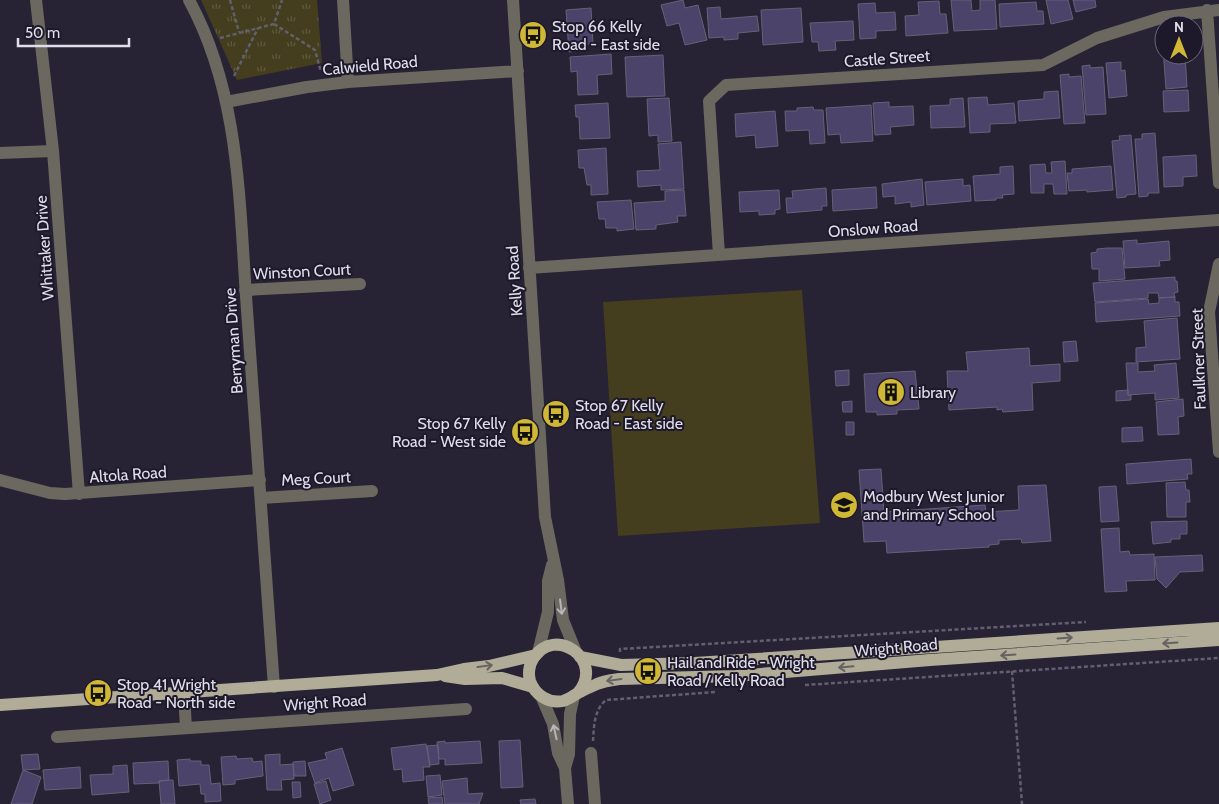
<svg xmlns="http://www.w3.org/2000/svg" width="1219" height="804" font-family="Cabin,sans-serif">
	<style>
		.grass { fill: url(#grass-tufts) }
		.pitch { fill: #443d1e }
		.building { fill: #4c436a; stroke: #656177 }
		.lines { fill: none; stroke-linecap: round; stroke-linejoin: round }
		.path { stroke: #625f6f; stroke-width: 2.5; stroke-dasharray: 4 2.5; stroke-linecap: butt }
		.minor { stroke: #6b695f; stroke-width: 12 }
		.major { stroke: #b0ac97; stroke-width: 12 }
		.oneway { stroke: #b7b5b9 }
		.oneway2 { stroke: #666261 }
		.labels { text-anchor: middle; stroke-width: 4; stroke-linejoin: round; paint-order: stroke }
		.poi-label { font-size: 16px; fill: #e0deea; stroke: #1d192b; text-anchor: start }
		.street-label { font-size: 16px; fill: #e0deea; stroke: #1d192b }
	</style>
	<defs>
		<pattern id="grass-tufts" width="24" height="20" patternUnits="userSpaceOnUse" patternTransform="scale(1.25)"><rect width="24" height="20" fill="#443d1e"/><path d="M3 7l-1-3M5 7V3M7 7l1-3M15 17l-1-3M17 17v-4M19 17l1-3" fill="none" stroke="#5f593f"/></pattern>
	</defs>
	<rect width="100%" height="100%" fill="#272335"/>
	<path class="grass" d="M 201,0 L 317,0 L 322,63 L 237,80 Z"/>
	<path class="pitch" d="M 802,290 L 820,523 L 618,536 L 603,302 Z"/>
	<path class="building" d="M 683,0 L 685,8 L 698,5 L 707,40 L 685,45 L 679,23 L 667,26 L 661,5 Z
		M 951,0 L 971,0 L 972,11 L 980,10 L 980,0 L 995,0 L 997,29 L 954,31 Z
		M 1046,0 L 1068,0 L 1073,19 L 1051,24 Z
		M 1073,0 L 1095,0 L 1096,7 L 1076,12 Z
		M 939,1 L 940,14 L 946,14 L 948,33 L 906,36 L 905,16 L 919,15 L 918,2 Z
		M 1036,2 L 1037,11 L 1043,11 L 1044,24 L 1000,27 L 999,4 Z
		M 875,3 L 876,13 L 895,12 L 896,30 L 876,31 L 876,38 L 860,39 L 858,4 Z
		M 720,7 L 721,19 L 757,16 L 759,31 L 738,33 L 738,39 L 724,40 L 724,37 L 709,38 L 707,8 Z
		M 591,8 L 593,44 L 585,44 L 585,50 L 569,52 L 566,10 Z
		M 801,8 L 803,42 L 763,45 L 761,10 Z
		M 853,21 L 854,40 L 835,41 L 836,50 L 819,51 L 818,42 L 812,42 L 810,23 Z
		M 1163,48 L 1164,55 L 1185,55 L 1187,87 L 1166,89 Z
		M 611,54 L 612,74 L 597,75 L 598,94 L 578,95 L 577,71 L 571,72 L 570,57 Z
		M 663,55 L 665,96 L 627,97 L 625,57 Z
		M 1121,62 L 1121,71 L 1125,70 L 1127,96 L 1109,98 L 1106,63 Z
		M 1090,65 L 1090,68 L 1103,67 L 1106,114 L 1086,115 L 1082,66 Z
		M 1069,74 L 1069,77 L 1081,76 L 1085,123 L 1064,124 L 1060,75 Z
		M 1188,90 L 1189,111 L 1164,112 L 1163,91 Z
		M 1058,91 L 1060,118 L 1019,121 L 1018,101 L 1044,99 L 1044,92 Z
		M 987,97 L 988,105 L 1014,103 L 1016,123 L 990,124 L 990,132 L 970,133 L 968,98 Z
		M 669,98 L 672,141 L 658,142 L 658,135 L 649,136 L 647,99 Z
		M 963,98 L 965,127 L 931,128 L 930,106 L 950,105 L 950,99 Z
		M 889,102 L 889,107 L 913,106 L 914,125 L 890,127 L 891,134 L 875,135 L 873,103 Z
		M 608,103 L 610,138 L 580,139 L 579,117 L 576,117 L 575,105 Z
		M 871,105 L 873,141 L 841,143 L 840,134 L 828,135 L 826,108 Z
		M 813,107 L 814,110 L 823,110 L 825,143 L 810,144 L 809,130 L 786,131 L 785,111 L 797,111 L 797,108 Z
		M 775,111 L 778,146 L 756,148 L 755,135 L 736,137 L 735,114 Z
		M 1155,133 L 1159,193 L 1148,193 L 1148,196 L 1139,197 L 1135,139 L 1142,139 L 1142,134 Z
		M 1131,135 L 1136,194 L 1126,195 L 1126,197 L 1117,198 L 1112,141 L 1120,140 L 1119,136 Z
		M 681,142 L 684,189 L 661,190 L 661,185 L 638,187 L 637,171 L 660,170 L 658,144 Z
		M 606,148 L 608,194 L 591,195 L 591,185 L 587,185 L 584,168 L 579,168 L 578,150 Z
		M 1196,155 L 1197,176 L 1183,177 L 1183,186 L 1164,187 L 1163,157 Z
		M 1065,161 L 1067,194 L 1054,194 L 1053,184 L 1044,184 L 1044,193 L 1031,193 L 1030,165 L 1045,164 L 1046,173 L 1052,173 L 1051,162 Z
		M 1013,166 L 1014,194 L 1002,195 L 1003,198 L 996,198 L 996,200 L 975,201 L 973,176 L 1000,174 L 1000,167 Z
		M 1111,166 L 1113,190 L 1087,192 L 1087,190 L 1069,191 L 1067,173 L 1072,173 L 1072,169 Z
		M 922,179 L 924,205 L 911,207 L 911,202 L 895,204 L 895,196 L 883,197 L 882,184 Z
		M 963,179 L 963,186 L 970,185 L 971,201 L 927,205 L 925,182 Z
		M 876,187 L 877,208 L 833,211 L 832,190 Z
		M 826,188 L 827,206 L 822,206 L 822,210 L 787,213 L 786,198 L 793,198 L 792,191 Z
		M 684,190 L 686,216 L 677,216 L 678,222 L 656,225 L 656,229 L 636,230 L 634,203 L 665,201 L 665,191 Z
		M 779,190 L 780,209 L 775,210 L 775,214 L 759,215 L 759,211 L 740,212 L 739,192 Z
		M 631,200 L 634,229 L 617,231 L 617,228 L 606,228 L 605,219 L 599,219 L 597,202 Z
		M 1137,240 L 1137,244 L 1169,241 L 1170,260 L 1159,261 L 1160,266 L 1125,268 L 1123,241 Z
		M 1107,248 L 1122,248 L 1125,279 L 1099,281 L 1099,269 L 1092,269 L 1091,253 L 1097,252 L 1097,249 Z
		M 1175,277 L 1175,281 L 1177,281 L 1178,292 L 1174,293 L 1175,297 L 1159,298 L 1158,293 L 1148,293 L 1148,298 L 1095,302 L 1093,283 Z
		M 1175,297 L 1175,302 L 1179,302 L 1180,316 L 1096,322 L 1095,303 L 1148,299 L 1149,304 L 1159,303 L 1159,298 Z
		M 1177,318 L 1180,359 L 1136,362 L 1136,348 L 1146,347 L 1144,321 Z
		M 1076,341 L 1078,361 L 1064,362 L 1063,342 Z
		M 1029,348 L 1030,366 L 1060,364 L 1060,381 L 1032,383 L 1033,410 L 1003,412 L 1002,409 L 997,410 L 997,407 L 949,410 L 947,371 L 968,371 L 966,352 Z
		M 1126,363 L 1138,363 L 1138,372 L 1155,371 L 1154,365 L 1176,363 L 1179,398 L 1155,400 L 1155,393 L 1128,395 Z
		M 849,370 L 849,385 L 836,386 L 835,371 Z
		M 915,371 L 919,409 L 897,410 L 897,414 L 877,415 L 877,412 L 866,412 L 864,374 Z
		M 1128,390 L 1128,395 L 1131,395 L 1131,400 L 1116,401 L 1116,391 Z
		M 1183,399 L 1184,416 L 1178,417 L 1179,434 L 1158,435 L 1156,402 Z
		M 852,401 L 852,412 L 843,412 L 842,402 Z
		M 846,422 L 854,422 L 854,435 L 846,435 Z
		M 1142,427 L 1143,441 L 1122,442 L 1122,428 Z
		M 1191,459 L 1192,474 L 1187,474 L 1188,479 L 1127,484 L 1126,464 Z
		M 881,469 L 884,512 L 985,505 L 986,512 L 1019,510 L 1018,486 L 1046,485 L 1051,541 L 1022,543 L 1021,539 L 999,540 L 999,544 L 989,545 L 989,547 L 887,553 L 886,541 L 864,542 L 859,470 Z
		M 1185,482 L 1186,490 L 1189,490 L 1190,502 L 1186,502 L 1186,517 L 1167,517 L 1166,483 Z
		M 1116,486 L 1119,521 L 1101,522 L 1099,487 Z
		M 1187,521 L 1187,534 L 1180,534 L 1180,539 L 1171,539 L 1171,542 L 1153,544 L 1151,522 Z
		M 1119,528 L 1120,552 L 1129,551 L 1130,555 L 1154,554 L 1155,580 L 1126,581 L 1127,591 L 1105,592 L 1101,529 Z
		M 1202,555 L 1203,571 L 1180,572 L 1166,588 L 1157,579 L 1155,557 Z
		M 520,740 L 523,787 L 501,788 L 499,741 Z
		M 445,741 L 445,743 L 480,741 L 482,763 L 445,765 L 445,759 L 439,759 L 437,742 Z
		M 426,744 L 430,767 L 423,767 L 424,780 L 403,782 L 402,769 L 394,770 L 391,748 Z
		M 438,745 L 439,764 L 430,765 L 427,746 Z
		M 342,748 L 354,785 L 333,791 L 329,778 L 315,783 L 308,763 L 327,759 L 325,753 Z
		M 38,754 L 40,769 L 23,770 L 21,755 Z
		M 280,754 L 280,765 L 293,764 L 294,779 L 281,780 L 282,790 L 267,790 L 265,755 Z
		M 236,756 L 237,759 L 252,758 L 253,762 L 262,761 L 263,776 L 235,780 L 235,784 L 223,785 L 221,757 Z
		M 190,759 L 190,761 L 201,761 L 201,765 L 209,765 L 211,784 L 220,783 L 221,801 L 205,802 L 205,794 L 201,794 L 200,784 L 179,786 L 177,760 Z
		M 168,761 L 169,780 L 159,781 L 159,783 L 134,784 L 133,763 Z
		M 305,761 L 306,776 L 294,776 L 293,762 Z
		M 127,765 L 129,792 L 92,795 L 90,775 L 113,774 L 113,766 Z
		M 80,767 L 81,788 L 45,790 L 43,770 Z
		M 23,770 L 41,777 L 32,804 L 11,804 Z
		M 440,775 L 442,795 L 428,797 L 426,776 Z
		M 467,778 L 468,794 L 483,793 L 479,804 L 445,804 L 442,781 Z
		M 173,780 L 175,804 L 161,804 L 159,781 Z
		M 326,781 L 331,800 L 320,804 L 314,784 Z
		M 292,782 L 300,782 L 301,797 L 293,798 Z
		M 442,797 L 443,804 L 429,804 L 428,798 Z
		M 535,799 L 536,804 L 521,804 L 520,800 Z"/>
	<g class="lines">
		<path class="path" d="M 230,0 L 239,32
			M 274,24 L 315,50 L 321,72
			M 220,38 L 274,24 L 282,0
			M 234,76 L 258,28
			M 620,652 L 620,649 L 1086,622
			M 1012,671 L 1022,804
			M 805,685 L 1219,658
			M 593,741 C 594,726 594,710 606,700 L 715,692"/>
		<path class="minor" d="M 36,0 L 53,151 L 79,494
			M 189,0 C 241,95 239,205 247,310 C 257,435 265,561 274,687
			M 343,0 L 348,82
			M 513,0 L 545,517 L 558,580 L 563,620 L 576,652
			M 1207,10 L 1219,183
			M 226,102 L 307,87 L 348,82 L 518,71
			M 0,153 L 53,151
			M 719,255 L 709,101 L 726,85 L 1043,65 L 1097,38 L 1164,17 L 1219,10
			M 1219,264 L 1209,312 L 1219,452
			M 529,268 L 1219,220
			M 245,290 L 360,284
			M 0,480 L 50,493 L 65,494 L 260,480
			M 261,498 L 372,491
			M 538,653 L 548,612 L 548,581 L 552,565
			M 184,693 L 186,728
			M 541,696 L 553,724 L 558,753 L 565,768
			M 57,737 L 466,709
			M 591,753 L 595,804
			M 568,804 L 565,768 L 569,754 L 570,714 L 574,696"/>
		<path class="major" d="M 580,657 L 621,665 L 695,663 L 1219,628
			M 445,676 L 465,679 L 502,678 L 533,687
			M 578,693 C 606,660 554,624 533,659 C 529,665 528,674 530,681 C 535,695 549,704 563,701 C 570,699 574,695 580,692 C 585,689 591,687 597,684 C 604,681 612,680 619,679 L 736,676 L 930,660 L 1219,640
			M 0,705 L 437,675 L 464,669 L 489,666 L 536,655"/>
	</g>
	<defs><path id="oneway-shaft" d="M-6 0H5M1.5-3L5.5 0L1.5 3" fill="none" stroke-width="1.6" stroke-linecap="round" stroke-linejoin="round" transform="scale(1.25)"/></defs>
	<g class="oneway">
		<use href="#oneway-shaft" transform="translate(561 607) rotate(83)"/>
		<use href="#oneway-shaft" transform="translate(555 732) rotate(-102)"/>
	</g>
	<g class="oneway2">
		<use href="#oneway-shaft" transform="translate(1065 638) rotate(-4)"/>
		<use href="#oneway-shaft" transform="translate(1170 643) rotate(176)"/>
		<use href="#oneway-shaft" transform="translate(1008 655) rotate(176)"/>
		<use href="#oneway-shaft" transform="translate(485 666) rotate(-8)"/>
		<use href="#oneway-shaft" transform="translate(846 667) rotate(175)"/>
		<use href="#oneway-shaft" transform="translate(614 680) rotate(172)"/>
	</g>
	<defs>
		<g id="bus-disc" transform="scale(1.4375)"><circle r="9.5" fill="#d1b736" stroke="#1d192b"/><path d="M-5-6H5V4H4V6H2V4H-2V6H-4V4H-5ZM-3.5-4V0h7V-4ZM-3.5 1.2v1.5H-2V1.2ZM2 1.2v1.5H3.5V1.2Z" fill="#111"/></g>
		<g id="building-disc" transform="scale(1.4375)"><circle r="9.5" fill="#d1b736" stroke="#1d192b"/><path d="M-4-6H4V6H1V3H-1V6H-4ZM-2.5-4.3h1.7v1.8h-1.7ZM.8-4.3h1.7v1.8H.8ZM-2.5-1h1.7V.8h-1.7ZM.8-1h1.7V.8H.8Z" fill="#111"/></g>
		<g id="school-disc" transform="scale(1.4375)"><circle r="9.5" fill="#d1b736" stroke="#1d192b"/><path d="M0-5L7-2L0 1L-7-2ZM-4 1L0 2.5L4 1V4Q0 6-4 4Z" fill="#111"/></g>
	</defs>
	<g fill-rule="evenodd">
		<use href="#bus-disc" x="533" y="35"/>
		<use href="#building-disc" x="891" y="392"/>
		<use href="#bus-disc" x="556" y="414"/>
		<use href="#bus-disc" x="525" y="432"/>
		<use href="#school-disc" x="844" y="505"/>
		<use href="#bus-disc" x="648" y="671"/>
		<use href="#bus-disc" x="98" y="693"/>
	</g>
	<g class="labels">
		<g class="poi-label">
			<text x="552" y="32">Stop 66 Kelly<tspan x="552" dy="18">Road - East side</tspan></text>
			<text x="910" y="398">Library</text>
			<text x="575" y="411">Stop 67 Kelly<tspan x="575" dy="18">Road - East side</tspan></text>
			<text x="506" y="429" text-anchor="end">Stop 67 Kelly<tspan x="506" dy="18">Road - West side</tspan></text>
			<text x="863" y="502">Modbury West Junior<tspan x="863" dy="18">and Primary School</tspan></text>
			<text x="667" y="668">Hail and Ride - Wright<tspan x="667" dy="18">Road / Kelly Road</tspan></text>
			<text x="117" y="690">Stop 41 Wright<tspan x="117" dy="18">Road - North side</tspan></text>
		</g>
		<g class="street-label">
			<text transform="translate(887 58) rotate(-4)" y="6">Castle Street</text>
			<text transform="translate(370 65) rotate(-5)" y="6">Calwield Road</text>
			<text transform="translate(873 228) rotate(-4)" y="6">Onslow Road</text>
			<text transform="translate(44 248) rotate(-94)" y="6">Whittaker Drive</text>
			<text transform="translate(302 271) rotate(-3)" y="6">Winston Court</text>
			<text transform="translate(514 281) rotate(-94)" y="6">Kelly Road</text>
			<text transform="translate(233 341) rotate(-94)" y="6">Berryman Drive</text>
			<text transform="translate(1198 359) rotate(-92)" y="6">Faulkner Street</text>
			<text transform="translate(128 474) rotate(-4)" y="6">Altola Road</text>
			<text transform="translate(316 478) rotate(-3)" y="6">Meg Court</text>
			<text transform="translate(896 647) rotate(-5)" y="6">Wright Road</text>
			<text transform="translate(325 702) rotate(-4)" y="6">Wright Road</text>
		</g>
	</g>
	<g transform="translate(1179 40)"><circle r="24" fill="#1d192b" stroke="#6b6877"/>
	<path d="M0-4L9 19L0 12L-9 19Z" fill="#d1b736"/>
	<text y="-8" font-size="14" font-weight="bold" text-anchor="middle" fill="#e0deea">N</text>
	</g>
	<path d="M18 38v8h111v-8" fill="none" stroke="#e0deea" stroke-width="2.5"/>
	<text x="25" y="38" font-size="15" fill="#e0deea" stroke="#1d192b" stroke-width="4" paint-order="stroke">50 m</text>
</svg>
